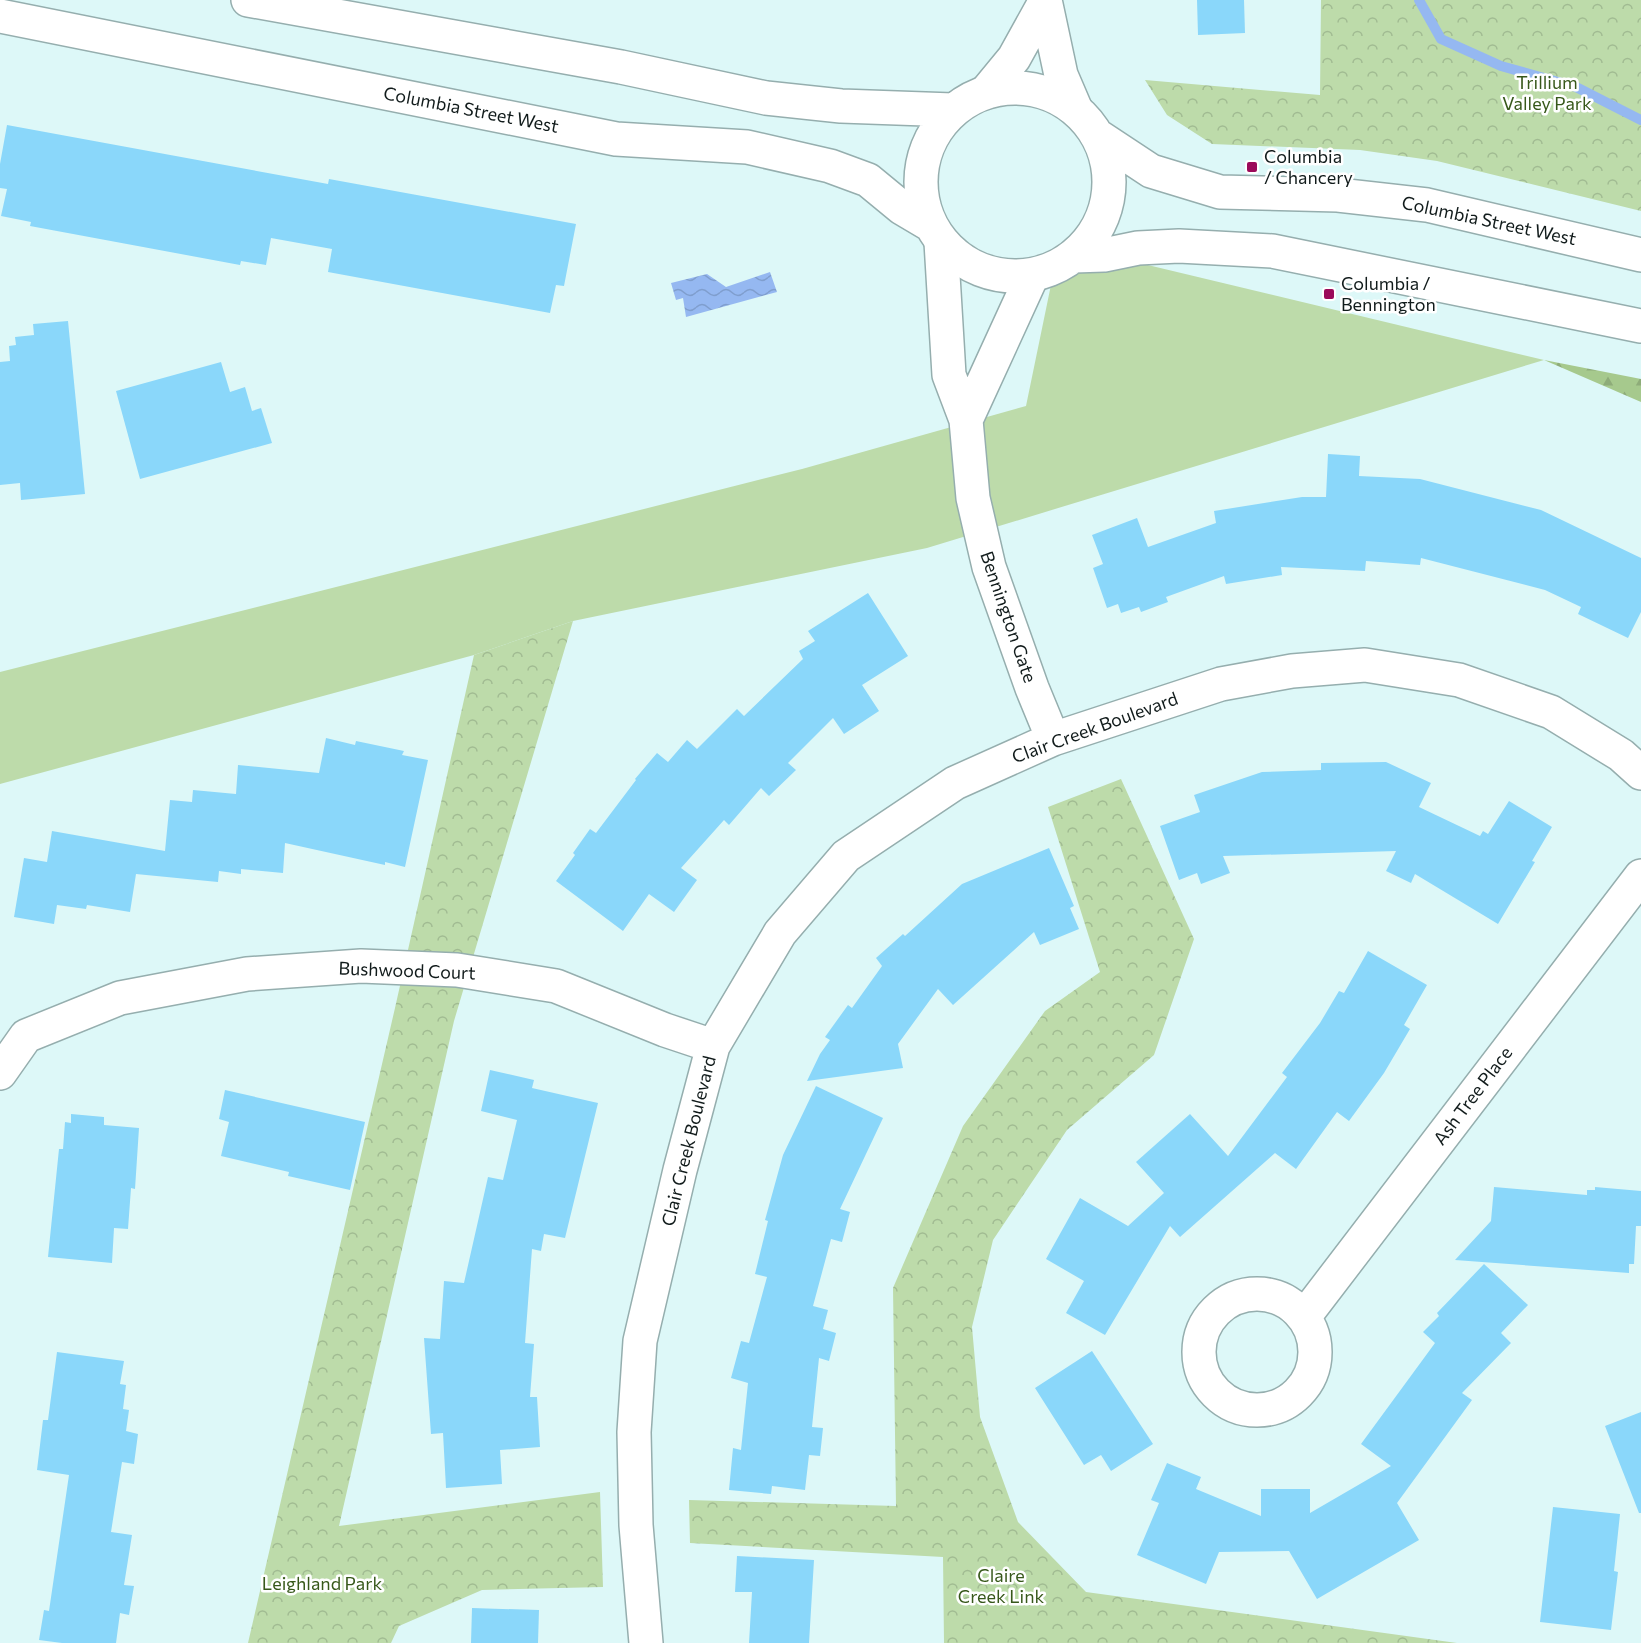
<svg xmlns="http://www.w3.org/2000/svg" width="1641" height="1643" font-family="Commissioner,sans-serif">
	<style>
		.grass { fill: #bddbaa }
		.forest { fill: url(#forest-firs) }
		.park { fill: url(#park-crowns) }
		.water { fill: url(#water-waves) }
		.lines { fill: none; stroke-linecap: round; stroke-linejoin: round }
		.stream { stroke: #95b8f1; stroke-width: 10 }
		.building { fill: #8ad7fa }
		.street-casing { stroke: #95aeae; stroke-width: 36 }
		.secondary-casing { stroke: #95aeae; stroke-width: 36 }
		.street { stroke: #fff; stroke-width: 33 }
		.secondary { stroke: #fff; stroke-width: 33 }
		.poi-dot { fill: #9b0a5a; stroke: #fff; stroke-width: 2 }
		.labels { text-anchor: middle; stroke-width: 5; stroke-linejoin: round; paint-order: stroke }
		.park-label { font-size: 18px; fill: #37581a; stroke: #fff }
		.street-label { font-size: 18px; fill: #111b1b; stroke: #fff }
		.poi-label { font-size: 18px; fill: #111b1b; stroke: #fff; text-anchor: start }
	</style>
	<defs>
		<pattern id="forest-firs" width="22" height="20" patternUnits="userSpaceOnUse" patternTransform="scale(1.5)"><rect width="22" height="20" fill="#a6c98d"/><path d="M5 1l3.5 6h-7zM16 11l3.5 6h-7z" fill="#8eac79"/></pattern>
		<pattern id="park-crowns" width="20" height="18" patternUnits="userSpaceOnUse" patternTransform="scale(1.5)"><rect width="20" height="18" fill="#bddbaa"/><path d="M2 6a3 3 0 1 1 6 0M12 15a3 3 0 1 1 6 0" fill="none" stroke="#a1bb92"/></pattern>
		<pattern id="water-waves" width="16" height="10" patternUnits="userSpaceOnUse" patternTransform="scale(1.5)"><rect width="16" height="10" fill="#95b8f1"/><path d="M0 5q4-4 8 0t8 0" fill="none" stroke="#7f9ece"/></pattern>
	</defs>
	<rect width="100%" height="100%" fill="#ddf8f8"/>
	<path class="grass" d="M 1106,255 L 1544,360 L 927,548 L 573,621 L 474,655 L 0,784 L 0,672 L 802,469 L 1026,406 L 1052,280 Z"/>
	<path class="forest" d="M 1544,360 L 1641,379 L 1641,402 Z"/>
	<path class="park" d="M 1321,0 L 1641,0 L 1641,211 L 1437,161 L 1360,150 L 1212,144 L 1167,115 L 1145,80 L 1320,95 Z
		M 573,621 L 454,1021 L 339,1526 L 600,1492 L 603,1587 L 482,1590 L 399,1626 L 391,1643 L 248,1643 L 395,1008 L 474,655 Z
		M 1121,779 L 1194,939 L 1154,1055 L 1067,1130 L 993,1240 L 972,1327 L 980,1417 L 1018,1522 L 1086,1592 L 1457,1643 L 944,1643 L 943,1557 L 690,1543 L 689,1500 L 896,1506 L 893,1288 L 963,1126 L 1045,1011 L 1100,972 L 1048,807 Z"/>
	<path class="water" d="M 770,272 L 777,292 L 686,317 L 683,298 L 676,300 L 671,283 L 707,274 L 726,287 Z"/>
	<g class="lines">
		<path class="stream" d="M 1419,0 L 1441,39 L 1501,66 L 1576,87 L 1641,120"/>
	</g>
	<path class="building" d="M 1197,0 L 1244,0 L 1245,33 L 1198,35 Z
		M 7,125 L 328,184 L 329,179 L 576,224 L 564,286 L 556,285 L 550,313 L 328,272 L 332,249 L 271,238 L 266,265 L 241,261 L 240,265 L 30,226 L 31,222 L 1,216 L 7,189 L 0,188 L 0,164 Z
		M 68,321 L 85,494 L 21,500 L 20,483 L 0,485 L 0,362 L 10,361 L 9,346 L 16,345 L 15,337 L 34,335 L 33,324 Z
		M 221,362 L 230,392 L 245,387 L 252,411 L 261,408 L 272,443 L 140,479 L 116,391 Z
		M 1328,454 L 1360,456 L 1359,476 L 1420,479 L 1541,510 L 1641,558 L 1641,612 L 1628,638 L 1578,614 L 1581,607 L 1545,590 L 1421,558 L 1420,565 L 1366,561 L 1365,571 L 1281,567 L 1282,575 L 1226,584 L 1224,576 L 1166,597 L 1168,602 L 1141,612 L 1139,607 L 1121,613 L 1118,604 L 1107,608 L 1093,568 L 1103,564 L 1092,535 L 1137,518 L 1148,547 L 1216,523 L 1214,511 L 1302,497 L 1326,497 Z
		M 868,593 L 908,656 L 862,685 L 879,711 L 844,734 L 833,718 L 788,763 L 796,770 L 769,796 L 761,788 L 729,825 L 724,820 L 681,868 L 697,880 L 674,912 L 649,894 L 623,931 L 556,881 L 575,855 L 573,853 L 590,829 L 596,833 L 636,780 L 635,779 L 657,753 L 668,762 L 687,740 L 697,749 L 737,709 L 744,716 L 803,659 L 799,651 L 815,641 L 808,631 Z
		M 326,738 L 355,745 L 356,741 L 404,751 L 402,755 L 428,760 L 405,867 L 385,862 L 385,865 L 285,843 L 283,873 L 241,869 L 241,874 L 219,871 L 218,882 L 136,874 L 130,912 L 87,905 L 86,909 L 57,905 L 54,924 L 14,917 L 24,858 L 47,862 L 52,831 L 165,851 L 170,800 L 192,802 L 193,790 L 236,794 L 238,765 L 319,773 Z
		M 1386,762 L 1431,783 L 1419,807 L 1480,836 L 1483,831 L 1488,834 L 1509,801 L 1552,827 L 1532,861 L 1535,862 L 1498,924 L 1415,874 L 1411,883 L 1386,871 L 1396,851 L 1223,856 L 1230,873 L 1201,884 L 1197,873 L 1179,880 L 1160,826 L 1200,812 L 1194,795 L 1262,772 L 1321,770 L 1321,763 Z
		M 1049,848 L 1074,906 L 1070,908 L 1079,929 L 1040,945 L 1034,932 L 953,1005 L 938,989 L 898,1044 L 903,1068 L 807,1081 L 820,1054 L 830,1040 L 825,1037 L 848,1005 L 852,1008 L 882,966 L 876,958 L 903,934 L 905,936 L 962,884 Z
		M 1368,951 L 1427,985 L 1404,1025 L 1410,1029 L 1384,1073 L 1349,1121 L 1337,1112 L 1296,1169 L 1275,1153 L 1180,1237 L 1170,1226 L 1105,1335 L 1066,1313 L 1084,1281 L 1046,1259 L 1080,1198 L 1128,1226 L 1164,1193 L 1136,1162 L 1190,1114 L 1228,1156 L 1287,1077 L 1282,1073 L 1320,1023 L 1339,991 L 1344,993 Z
		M 490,1070 L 534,1080 L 532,1088 L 598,1103 L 565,1238 L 544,1234 L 541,1251 L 532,1249 L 525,1343 L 534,1344 L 530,1397 L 537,1397 L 540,1447 L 500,1450 L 502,1484 L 446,1488 L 443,1433 L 431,1434 L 424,1338 L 440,1339 L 444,1281 L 464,1283 L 488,1177 L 503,1180 L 517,1120 L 481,1111 Z
		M 816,1086 L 883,1118 L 840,1209 L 850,1212 L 842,1242 L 831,1239 L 813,1306 L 828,1310 L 823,1329 L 836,1333 L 829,1361 L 819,1358 L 812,1427 L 823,1428 L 820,1456 L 809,1455 L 805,1490 L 772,1486 L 771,1494 L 729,1490 L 733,1448 L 741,1450 L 748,1383 L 731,1378 L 741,1341 L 749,1343 L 767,1277 L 755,1274 L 768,1221 L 765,1220 L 783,1155 Z
		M 225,1090 L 365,1122 L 350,1190 L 288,1176 L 289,1172 L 221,1156 L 229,1122 L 219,1119 Z
		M 71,1114 L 104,1117 L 104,1125 L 139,1128 L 135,1189 L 131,1188 L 128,1229 L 114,1228 L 112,1263 L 48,1257 L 59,1149 L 63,1149 L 65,1122 L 71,1123 Z
		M 1494,1187 L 1587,1195 L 1587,1190 L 1595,1190 L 1595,1187 L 1641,1191 L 1641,1226 L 1636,1226 L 1634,1264 L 1629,1264 L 1629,1273 L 1455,1260 L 1491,1221 Z
		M 1484,1264 L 1528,1305 L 1501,1333 L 1511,1343 L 1462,1393 L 1472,1400 L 1397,1503 L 1419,1540 L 1317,1599 L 1289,1551 L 1219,1552 L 1206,1584 L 1137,1555 L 1159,1503 L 1151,1500 L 1167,1463 L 1201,1477 L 1196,1489 L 1261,1516 L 1261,1489 L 1310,1489 L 1310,1513 L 1391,1466 L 1361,1444 L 1435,1343 L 1423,1332 L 1439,1316 L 1437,1313 Z
		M 1092,1351 L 1153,1444 L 1111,1471 L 1101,1455 L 1084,1465 L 1035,1388 Z
		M 57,1352 L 124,1361 L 120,1384 L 126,1385 L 123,1409 L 129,1410 L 126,1431 L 138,1434 L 134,1464 L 122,1462 L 111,1532 L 132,1535 L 124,1585 L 134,1586 L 129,1615 L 120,1613 L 116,1643 L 62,1643 L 39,1640 L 44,1610 L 49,1611 L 69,1475 L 37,1470 L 43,1420 L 48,1420 Z
		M 1641,1412 L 1641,1513 L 1639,1513 L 1605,1426 Z
		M 1553,1507 L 1620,1514 L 1614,1571 L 1618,1572 L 1611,1630 L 1540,1622 Z
		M 737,1556 L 814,1560 L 809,1643 L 749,1643 L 752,1592 L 735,1592 Z
		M 472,1608 L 539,1610 L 538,1643 L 471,1643 Z"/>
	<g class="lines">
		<g class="street-casing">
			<path id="street" d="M 1045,0 L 1061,75 L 1076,110
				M 986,92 L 1014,58 L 1045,2
				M 941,242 L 949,375 L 966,420 L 973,498 L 989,567 L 1032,688 L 1053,739
				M 966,420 L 1032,276
				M 0,1073 L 26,1036 L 120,998 L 247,974 L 361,966 L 457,970 L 556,986 L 665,1030 L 713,1046
				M1199 1352a58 58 0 1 1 116 0a58 58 0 1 1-116 0Z
				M 1304,1317 L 1641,876
				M 646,1643 L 636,1525 L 634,1432 L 640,1341 L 680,1170 L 713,1046 L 780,933 L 846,856 L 955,783 L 1053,739 L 1221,684 L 1292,671 L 1365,665 L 1459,680 L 1551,712 L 1621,755 L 1641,773"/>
		</g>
		<g class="secondary-casing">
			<path id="secondary" d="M 248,0 L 621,67 L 766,98 L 841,106 L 953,110
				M 0,16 L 616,139 L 747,147 L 830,166 L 868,180 L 902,208 L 929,224
				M921 182a94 94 0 1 1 188 0a94 94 0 1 1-188 0Z
				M 1098,136 L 1151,171 L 1220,192 L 1338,195 L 1427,205 L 1641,255
				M 1074,256 L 1104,255 L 1138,248 L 1179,246 L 1272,251 L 1641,326"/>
		</g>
		<use href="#street" class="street"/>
		<use href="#secondary" class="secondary"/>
	</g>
	<g class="poi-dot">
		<rect x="1246" y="161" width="12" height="12" rx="3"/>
		<rect x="1323" y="288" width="12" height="12" rx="3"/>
	</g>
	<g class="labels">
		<g class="park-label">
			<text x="1547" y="89">Trillium<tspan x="1547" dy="21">Valley Park</tspan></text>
			<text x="1001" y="1582">Claire<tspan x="1001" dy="21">Creek Link</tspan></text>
			<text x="322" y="1590">Leighland Park</text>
		</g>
		<g class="street-label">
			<text transform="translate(471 110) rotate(11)" y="6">Columbia Street West</text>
			<text transform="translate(1489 221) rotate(12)" y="6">Columbia Street West</text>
			<text transform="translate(1008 617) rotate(71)" y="6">Bennington Gate</text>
			<text transform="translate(1095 728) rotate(-20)" y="6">Clair Creek Boulevard</text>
			<text transform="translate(407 971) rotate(2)" y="6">Bushwood Court</text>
			<text transform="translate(1473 1096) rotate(-53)" y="6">Ash Tree Place</text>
			<text transform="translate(689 1141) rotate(-76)" y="6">Clair Creek Boulevard</text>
		</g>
		<g class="poi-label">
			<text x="1264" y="163">Columbia<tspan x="1264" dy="21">/ Chancery</tspan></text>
			<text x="1341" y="290">Columbia /<tspan x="1341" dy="21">Bennington</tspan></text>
		</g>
	</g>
</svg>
